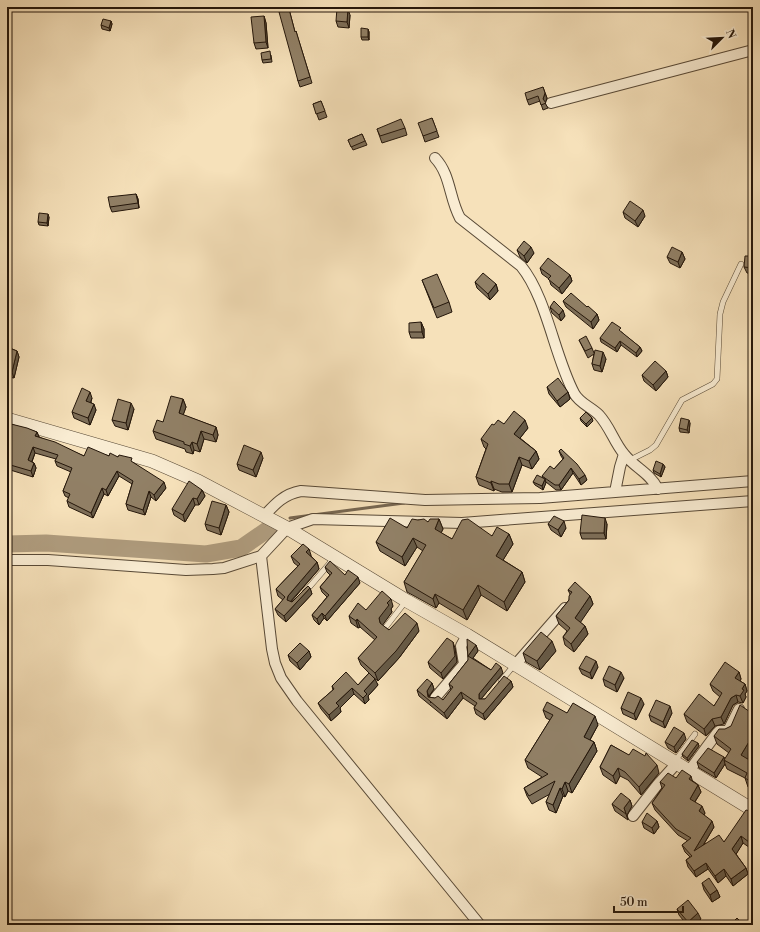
<svg xmlns="http://www.w3.org/2000/svg" width="760" height="932" font-family="'Libre Bodoni',serif">
	<style>
		.lines { fill: none; stroke-linecap: round; stroke-linejoin: round }
		.stream { stroke: #776650; stroke-width: 3 }
		.river { stroke: #af9c7e; stroke-width: 17 }
		.service-casing { stroke: #584936; stroke-width: 6 }
		.minor-casing { stroke: #584936; stroke-width: 12 }
		.tertiary-casing { stroke: #584936; stroke-width: 14 }
		.service { stroke: #f9ecd2; stroke-width: 5 }
		.minor { stroke: #f9ecd2; stroke-width: 10 }
		.tertiary { stroke: #f9ecd2; stroke-width: 13 }
		.wall { fill: #7d6e58; stroke: #24160a }
		.shaded-wall { fill: #665a47; stroke: #24160a }
		.building { fill: #918066; stroke: #24160a }
	</style>
	<rect width="100%" height="100%" fill="#f6e1ba"/>
	<filter id="stains"><feTurbulence type="fractalNoise" baseFrequency=".005" numOctaves="4"/><feColorMatrix values="0 0 0 0 .2 0 0 0 0 .09 0 0 0 0 .02 0 0 0 .5 -.17"/></filter>
	<radialGradient id="worn" r=".72"><stop offset=".6" stop-color="#630" stop-opacity="0"/><stop offset="1" stop-color="#630" stop-opacity=".3"/></radialGradient>
	<g class="lines">
		<path class="stream" d="M 290,518 L 404,503"/>
		<path class="river" d="M 7,544 L 46,543 L 206,554 L 241,548 L 270,528"/>
		<g class="service-casing">
			<path id="service" d="M 630,460 L 650,450 L 656,445 L 682,400 L 713,384 L 717,379 L 720,314 L 723,302 L 741,264
				M 305,592 L 330,563
				M 385,628 L 406,601
				M 501,681 L 515,664
				M 675,761 L 695,734"/>
		</g>
		<g class="minor-casing">
			<path id="minor" d="M 551,103 L 753,50
				M 435,158 C 451,175 449,198 460,218 L 521,266 C 547,298 554,355 574,393 C 579,403 591,407 599,415 C 610,427 614,442 624,454 C 635,468 649,472 658,489
				M 615,492 L 620,467 L 624,454
				M 264,516 C 275,504 284,494 301,491 L 425,500 L 540,498 L 753,481
				M 261,556 L 272,649 L 275,663 L 281,678 L 297,701 L 480,925
				M 7,560 L 48,560 L 186,570 L 213,569 L 224,568 L 261,556 L 287,528 L 313,519 L 462,523 L 753,501
				M 516,664 L 565,608
				M 435,698 L 464,664 L 461,646 L 467,635
				M 689,771 L 717,733 L 719,731 L 728,731 L 739,709
				M 633,816 L 658,784 L 677,763"/>
		</g>
		<g class="tertiary-casing">
			<path id="tertiary" d="M 7,419 L 152,461 L 198,481 L 287,528 L 407,601 L 467,635 L 753,810"/>
		</g>
		<use href="#service" class="service"/>
		<use href="#minor" class="minor"/>
		<use href="#tertiary" class="tertiary"/>
	</g>
	<path class="wall" d="M 289,9 L 295,32 L 296,31 L 298,38 L 312,83 L 300,87 L 298,81 Z
		M 350,15 L 349,28 L 338,27 L 336,21 Z
		M 264,16 L 266,23 L 268,48 L 256,49 L 254,43 Z
		M 111,21 L 112,24 L 110,31 L 102,29 L 101,25 Z
		M 368,29 L 369,32 L 369,40 L 362,40 L 361,37 Z
		M 271,55 L 272,62 L 263,63 L 262,60 Z
		M 543,87 L 547,98 L 545,103 L 548,108 L 543,110 L 540,101 L 529,105 L 527,100 Z
		M 321,101 L 327,117 L 319,120 L 313,104 Z
		M 432,118 L 439,137 L 425,142 L 423,136 Z
		M 405,128 L 407,135 L 382,143 L 377,129 Z
		M 362,134 L 367,145 L 353,150 L 348,140 Z
		M 136,194 L 138,199 L 139,208 L 112,212 L 110,207 Z
		M 623,212 L 645,216 L 638,227 L 625,218 Z
		M 49,217 L 48,226 L 39,225 L 38,222 Z
		M 517,250 L 534,253 L 527,263 L 520,257 Z
		M 682,252 L 685,259 L 680,268 L 670,263 L 667,257 Z
		M 753,256 L 753,274 L 747,273 L 744,267 Z
		M 540,268 L 570,275 L 572,281 L 562,294 L 551,285 L 549,279 L 542,274 Z
		M 422,280 L 449,302 L 452,312 L 437,318 Z
		M 475,282 L 496,284 L 498,291 L 490,300 L 477,288 Z
		M 563,301 L 587,307 L 597,314 L 599,320 L 593,329 L 566,307 Z
		M 550,307 L 565,316 L 561,321 L 552,313 Z
		M 421,322 L 424,329 L 424,338 L 411,338 L 409,332 Z
		M 622,332 L 622,333 L 640,347 L 642,351 L 637,357 L 621,345 L 617,352 L 601,342 L 600,338 Z
		M 579,340 L 592,348 L 594,353 L 606,359 L 602,372 L 594,370 L 592,364 L 594,354 L 588,358 Z
		M 7,347 L 17,351 L 19,357 L 14,378 L 8,377 L 7,383 Z
		M 666,371 L 668,377 L 656,391 L 644,381 L 642,375 Z
		M 547,387 L 568,392 L 570,399 L 560,407 L 549,394 Z
		M 92,398 L 91,402 L 96,410 L 90,425 L 74,418 L 72,412 Z
		M 183,399 L 186,407 L 183,415 L 216,427 L 218,435 L 216,442 L 204,439 L 200,452 L 194,450 L 193,454 L 186,452 L 185,449 L 156,439 L 153,431 L 163,422 Z
		M 134,409 L 128,430 L 115,426 L 112,420 Z
		M 580,418 L 593,421 L 587,427 L 581,421 Z
		M 7,423 L 37,432 L 39,437 L 84,456 L 109,456 L 118,457 L 134,463 L 166,488 L 156,501 L 151,497 L 145,515 L 128,510 L 126,504 L 132,484 L 119,476 L 108,496 L 104,494 L 93,518 L 69,507 L 67,501 L 69,498 L 65,496 L 63,491 L 71,472 L 57,466 L 55,461 L 56,459 L 35,453 L 32,462 L 34,463 L 36,468 L 33,477 L 7,469 L 7,470 Z
		M 690,423 L 689,433 L 680,432 L 679,428 Z
		M 504,424 L 528,428 L 520,438 L 536,451 L 539,459 L 532,469 L 522,465 L 512,492 L 502,492 L 494,489 L 494,491 L 479,485 L 476,477 L 486,449 L 484,447 L 481,439 Z
		M 559,451 L 587,480 L 581,485 L 573,473 L 561,490 L 556,490 L 546,482 L 543,490 L 535,485 L 533,482 L 543,478 L 542,476 L 554,469 L 563,459 L 561,456 Z
		M 263,458 L 256,477 L 239,470 L 237,464 Z
		M 663,464 L 665,467 L 661,477 L 654,473 L 653,470 Z
		M 202,490 L 205,496 L 199,505 L 195,505 L 185,522 L 174,515 L 172,509 Z
		M 226,505 L 229,512 L 221,535 L 207,530 L 205,524 Z
		M 439,519 L 443,529 L 441,533 L 452,539 L 509,534 L 513,544 L 503,560 L 522,572 L 525,582 L 507,611 L 481,595 L 467,620 L 439,603 L 436,608 L 407,592 L 404,582 L 423,551 L 417,547 L 405,566 L 380,551 L 376,542 L 407,528 L 418,520 L 428,522 Z
		M 548,524 L 566,528 L 561,537 L 551,530 Z
		M 607,524 L 606,539 L 582,539 L 580,533 Z
		M 311,555 L 311,556 L 317,562 L 319,569 L 291,602 L 292,602 L 310,588 L 312,594 L 286,622 L 278,615 L 275,609 L 283,600 L 278,596 L 276,589 L 298,566 L 294,563 L 291,556 Z
		M 325,567 L 345,575 L 360,583 L 327,621 L 324,618 L 319,625 L 314,620 L 312,615 L 327,597 L 322,592 L 320,587 L 330,575 L 327,572 Z
		M 568,590 L 590,596 L 593,604 L 580,622 L 585,626 L 588,634 L 574,652 L 565,645 L 563,637 L 567,631 L 559,624 L 556,616 L 569,600 L 570,594 Z
		M 393,606 L 391,609 L 392,612 L 382,625 L 389,630 L 419,631 L 399,658 L 378,681 L 373,677 L 378,685 L 368,696 L 369,700 L 365,704 L 354,694 L 340,708 L 341,712 L 331,721 L 321,709 L 318,703 L 333,690 L 332,686 L 358,685 L 369,673 L 361,665 L 358,658 L 375,640 L 360,627 L 358,628 L 351,623 L 349,616 L 366,610 Z
		M 476,645 L 478,651 L 473,658 L 491,670 L 503,673 L 481,699 L 485,699 L 511,681 L 513,687 L 485,720 L 476,714 L 474,708 L 475,706 L 463,698 L 447,719 L 419,696 L 417,690 L 432,683 L 434,689 L 429,697 L 443,700 L 451,690 L 449,684 L 468,660 Z
		M 455,648 L 457,662 L 443,679 L 430,668 L 428,662 Z
		M 309,651 L 311,657 L 300,670 L 290,661 L 288,655 Z
		M 556,651 L 540,670 L 526,662 L 523,653 Z
		M 598,667 L 592,679 L 582,674 L 579,668 Z
		M 739,672 L 741,679 L 740,681 L 745,684 L 747,691 L 745,694 L 746,697 L 743,703 L 738,702 L 733,705 L 724,724 L 715,726 L 706,736 L 687,722 L 684,714 L 714,706 L 720,697 L 713,691 L 710,684 Z
		M 624,678 L 617,692 L 605,686 L 603,679 Z
		M 644,704 L 636,720 L 623,714 L 621,708 Z
		M 543,710 L 567,713 L 598,725 L 590,740 L 594,742 L 597,751 L 572,793 L 568,791 L 565,797 L 563,796 L 556,813 L 549,810 L 546,802 L 550,794 L 532,804 L 527,796 L 524,788 L 542,777 L 528,768 L 525,760 L 550,720 L 546,718 Z
		M 672,713 L 665,728 L 651,721 L 649,715 Z
		M 753,714 L 753,749 L 748,759 L 753,764 L 753,790 L 748,787 L 745,778 L 727,769 L 725,764 L 716,778 L 699,768 L 697,762 L 725,759 L 729,753 L 717,744 L 714,736 Z
		M 686,739 L 676,753 L 668,748 L 665,742 Z
		M 698,743 L 699,746 L 688,761 L 683,757 L 682,754 Z
		M 611,745 L 659,773 L 641,795 L 628,780 L 620,776 L 616,784 L 603,775 L 600,767 Z
		M 676,778 L 693,781 L 698,785 L 701,792 L 695,802 L 705,813 L 704,815 L 714,827 L 704,844 L 724,842 L 751,811 L 753,810 L 753,850 L 743,843 L 736,854 L 746,868 L 748,874 L 733,886 L 726,876 L 718,883 L 708,869 L 696,877 L 688,867 L 686,860 L 690,857 L 685,852 L 682,845 L 688,841 L 678,835 L 655,810 L 652,803 L 662,788 L 660,782 Z
		M 630,800 L 632,806 L 627,815 L 628,820 L 615,811 L 612,804 Z
		M 657,821 L 659,827 L 654,834 L 644,828 L 642,822 Z
		M 702,883 L 717,890 L 720,897 L 712,902 L 704,890 Z
		M 677,909 L 701,919 L 694,925 L 687,925 L 679,915 Z"/>
	<path class="shaded-wall" d="M 348,9 L 350,15 L 349,28 L 347,22 Z
		M 264,16 L 266,23 L 268,48 L 266,42 Z
		M 111,21 L 112,24 L 110,31 L 109,28 Z
		M 368,29 L 369,32 L 369,40 L 368,37 Z
		M 545,93 L 547,98 L 545,104 L 543,99 Z
		M 136,194 L 138,199 L 139,208 L 138,203 Z
		M 643,210 L 645,216 L 638,227 L 635,221 Z
		M 48,214 L 49,217 L 48,226 L 47,223 Z
		M 531,247 L 534,253 L 527,263 L 524,256 Z
		M 682,252 L 685,259 L 680,268 L 678,262 Z
		M 570,275 L 572,281 L 562,294 L 559,288 Z
		M 496,284 L 498,291 L 490,300 L 488,294 Z
		M 563,310 L 565,316 L 561,321 L 559,315 Z
		M 597,314 L 599,320 L 593,329 L 591,322 Z
		M 421,322 L 424,329 L 424,338 L 422,332 Z
		M 620,341 L 621,345 L 617,352 L 615,348 Z
		M 640,347 L 642,351 L 637,357 L 636,353 Z
		M 17,351 L 19,357 L 14,378 L 12,372 Z
		M 603,352 L 606,359 L 602,372 L 600,366 Z
		M 666,371 L 668,377 L 656,391 L 653,385 Z
		M 7,373 L 8,377 L 7,383 Z
		M 90,392 L 92,398 L 89,407 L 86,401 Z
		M 568,392 L 570,399 L 560,407 L 557,401 Z
		M 183,399 L 186,407 L 181,421 L 179,413 Z
		M 131,403 L 134,409 L 128,430 L 126,423 Z
		M 94,404 L 96,410 L 90,425 L 88,418 Z
		M 592,418 L 593,421 L 587,427 L 586,424 Z
		M 525,420 L 528,428 L 517,442 L 514,434 Z
		M 689,420 L 690,423 L 689,433 L 687,430 Z
		M 216,427 L 218,435 L 216,442 L 213,435 Z
		M 201,431 L 204,439 L 200,452 L 197,444 Z
		M 37,432 L 39,437 L 35,436 Z
		M 192,442 L 194,450 L 193,454 L 190,446 Z
		M 33,447 L 35,453 L 30,466 L 28,460 Z
		M 536,451 L 539,459 L 532,469 L 529,461 Z
		M 261,452 L 263,458 L 256,477 L 253,470 Z
		M 519,457 L 522,465 L 512,492 L 509,484 Z
		M 34,463 L 36,468 L 33,477 L 31,471 Z
		M 663,464 L 665,467 L 661,477 L 660,474 Z
		M 571,468 L 573,473 L 561,490 L 559,485 Z
		M 117,471 L 119,476 L 108,496 L 106,490 Z
		M 585,475 L 587,480 L 581,485 L 579,479 Z
		M 545,479 L 546,483 L 543,490 L 542,486 Z
		M 491,481 L 494,489 L 494,491 L 491,483 Z
		M 164,482 L 166,488 L 156,501 L 154,495 Z
		M 102,488 L 104,494 L 93,518 L 91,513 Z
		M 202,490 L 205,496 L 199,505 L 197,499 Z
		M 149,491 L 151,497 L 145,515 L 143,510 Z
		M 193,498 L 195,505 L 185,522 L 183,515 Z
		M 226,505 L 229,512 L 221,535 L 219,528 Z
		M 605,518 L 607,524 L 606,539 L 604,533 Z
		M 439,519 L 443,529 L 438,539 L 435,529 Z
		M 564,521 L 566,528 L 561,537 L 558,530 Z
		M 509,534 L 513,544 L 500,565 L 496,556 Z
		M 413,538 L 417,547 L 405,566 L 402,557 Z
		M 309,549 L 311,555 L 309,558 L 306,552 Z
		M 317,562 L 319,569 L 290,602 L 287,600 L 288,596 Z
		M 522,572 L 525,582 L 507,611 L 504,602 Z
		M 358,577 L 360,583 L 327,621 L 325,616 Z
		M 478,585 L 481,595 L 467,620 L 463,610 Z
		M 310,588 L 312,594 L 286,622 L 284,616 Z
		M 435,594 L 439,603 L 436,608 L 433,599 Z
		M 590,596 L 593,604 L 578,626 L 575,618 Z
		M 391,599 L 393,606 L 391,609 L 392,612 L 382,626 L 380,623 L 379,618 L 387,603 Z
		M 322,613 L 324,618 L 319,625 L 317,619 Z
		M 357,619 L 360,627 L 358,628 L 356,621 Z
		M 417,623 L 419,631 L 399,658 L 378,681 L 375,673 Z
		M 585,626 L 588,634 L 574,652 L 571,644 Z
		M 552,641 L 556,651 L 540,670 L 537,661 Z
		M 453,642 L 455,648 L 457,662 L 443,679 L 441,673 Z
		M 476,645 L 478,651 L 470,662 L 468,656 Z
		M 309,651 L 311,657 L 300,670 L 297,663 Z
		M 596,661 L 598,667 L 592,679 L 590,673 Z
		M 501,667 L 503,673 L 481,699 L 479,699 L 479,694 Z
		M 621,672 L 624,678 L 617,692 L 615,685 Z
		M 739,672 L 741,679 L 737,685 L 735,678 Z
		M 375,679 L 378,685 L 368,696 L 369,700 L 365,704 L 363,698 L 364,691 Z
		M 511,681 L 513,687 L 485,720 L 483,714 Z
		M 432,683 L 434,689 L 429,696 L 431,703 L 427,691 Z
		M 745,684 L 747,691 L 745,694 L 746,697 L 743,703 L 740,696 L 742,689 Z
		M 352,688 L 354,694 L 340,708 L 341,712 L 331,721 L 329,715 L 336,703 Z
		M 461,692 L 463,698 L 447,719 L 444,713 Z
		M 736,695 L 738,702 L 733,705 L 724,724 L 721,717 L 731,698 Z
		M 641,698 L 644,704 L 636,720 L 634,714 Z
		M 670,706 L 672,713 L 665,728 L 663,722 Z
		M 595,716 L 598,725 L 587,745 L 584,737 Z
		M 712,719 L 715,726 L 706,736 L 704,729 Z
		M 684,733 L 686,739 L 676,753 L 674,747 Z
		M 753,735 L 753,749 L 745,764 L 741,755 Z
		M 594,742 L 597,751 L 572,793 L 569,784 Z
		M 698,743 L 699,746 L 688,761 L 687,758 Z
		M 724,757 L 726,761 L 724,760 L 725,764 L 716,778 L 714,773 Z
		M 657,765 L 659,773 L 641,795 L 639,787 Z
		M 618,768 L 620,776 L 616,784 L 613,776 Z
		M 691,776 L 693,783 L 689,779 Z
		M 565,782 L 568,791 L 565,797 L 562,789 Z
		M 698,785 L 701,792 L 692,806 L 690,799 Z
		M 560,788 L 563,796 L 556,813 L 553,805 Z
		M 630,800 L 632,806 L 627,815 L 628,820 L 624,808 Z
		M 702,806 L 705,813 L 702,818 L 699,811 Z
		M 657,821 L 659,827 L 654,834 L 652,828 Z
		M 712,821 L 714,827 L 696,857 L 694,851 Z
		M 741,836 L 743,843 L 735,856 L 732,849 Z
		M 706,863 L 708,869 L 696,877 L 694,871 Z
		M 746,868 L 748,874 L 733,886 L 731,879 Z
		M 724,869 L 726,876 L 718,883 L 715,876 Z
		M 717,890 L 720,897 L 712,902 L 710,895 Z
		M 698,913 L 701,919 L 694,925 L 689,925 L 688,922 Z"/>
	<path class="building" d="M 337,8 L 348,9 L 347,22 L 336,21 Z
		M 289,9 L 295,32 L 296,31 L 310,77 L 298,81 L 279,12 Z
		M 264,16 L 266,42 L 254,43 L 251,17 Z
		M 103,19 L 111,21 L 109,28 L 101,25 Z
		M 361,28 L 368,29 L 368,37 L 361,37 Z
		M 270,51 L 271,59 L 262,60 L 261,53 Z
		M 543,87 L 545,93 L 543,99 L 546,103 L 541,105 L 538,96 L 527,100 L 525,93 Z
		M 321,101 L 325,111 L 316,114 L 313,104 Z
		M 432,118 L 437,131 L 423,136 L 418,123 Z
		M 401,119 L 405,128 L 380,136 L 377,129 Z
		M 362,134 L 365,141 L 351,147 L 348,140 Z
		M 136,194 L 138,203 L 110,207 L 108,197 Z
		M 630,201 L 643,210 L 635,221 L 623,212 Z
		M 39,213 L 48,214 L 47,223 L 38,222 Z
		M 524,241 L 531,247 L 524,256 L 517,250 Z
		M 672,247 L 682,252 L 678,262 L 667,257 Z
		M 745,256 L 753,256 L 753,268 L 744,267 Z
		M 548,258 L 570,275 L 559,288 L 548,279 L 551,276 L 540,268 Z
		M 483,273 L 496,284 L 488,294 L 475,282 Z
		M 437,274 L 449,302 L 434,308 L 422,280 Z
		M 571,293 L 587,307 L 588,306 L 597,314 L 591,322 L 563,301 Z
		M 554,301 L 563,310 L 559,315 L 550,307 Z
		M 421,322 L 422,332 L 409,332 L 409,323 Z
		M 612,322 L 621,328 L 619,330 L 640,347 L 636,353 L 620,341 L 615,348 L 600,338 Z
		M 586,336 L 592,348 L 585,351 L 579,340 Z
		M 7,347 L 17,351 L 12,372 L 7,371 Z
		M 595,350 L 603,352 L 600,366 L 592,364 Z
		M 655,361 L 666,371 L 653,385 L 642,375 Z
		M 558,378 L 568,392 L 557,401 L 547,387 Z
		M 82,388 L 90,392 L 86,401 L 94,404 L 88,418 L 72,412 Z
		M 171,396 L 183,399 L 179,413 L 216,427 L 213,435 L 201,431 L 197,444 L 192,442 L 190,446 L 184,444 L 184,442 L 153,431 L 157,420 L 163,422 Z
		M 118,399 L 131,403 L 126,423 L 112,420 Z
		M 514,411 L 525,420 L 514,434 L 536,451 L 529,461 L 519,457 L 509,484 L 499,484 L 491,481 L 491,483 L 476,477 L 488,444 L 481,439 L 492,424 L 494,425 L 498,420 L 504,424 Z
		M 586,412 L 592,418 L 586,424 L 580,418 Z
		M 681,418 L 689,420 L 687,430 L 679,428 Z
		M 7,423 L 27,428 L 37,432 L 35,436 L 55,442 L 84,456 L 88,447 L 109,456 L 110,453 L 118,457 L 119,455 L 132,458 L 131,461 L 164,482 L 154,495 L 149,491 L 143,510 L 126,504 L 133,481 L 117,471 L 106,490 L 102,488 L 91,513 L 67,501 L 70,494 L 63,491 L 72,468 L 55,461 L 58,455 L 33,447 L 28,460 L 34,463 L 31,471 L 7,464 Z
		M 244,445 L 261,452 L 253,470 L 237,464 Z
		M 561,449 L 577,464 L 585,475 L 579,479 L 571,468 L 559,485 L 555,485 L 542,476 L 550,466 L 554,469 L 564,458 L 559,451 Z
		M 656,461 L 663,464 L 660,474 L 653,470 Z
		M 537,475 L 545,479 L 542,486 L 533,482 Z
		M 189,481 L 202,490 L 197,499 L 193,498 L 183,515 L 172,509 Z
		M 212,501 L 226,505 L 219,528 L 205,524 Z
		M 582,515 L 605,518 L 604,533 L 580,533 Z
		M 554,516 L 564,521 L 558,530 L 548,524 Z
		M 390,518 L 407,528 L 412,519 L 418,520 L 424,519 L 428,522 L 430,519 L 439,519 L 435,529 L 452,539 L 462,520 L 468,519 L 492,536 L 497,527 L 509,534 L 496,556 L 522,572 L 504,602 L 478,585 L 463,610 L 435,594 L 433,599 L 404,582 L 426,545 L 413,538 L 402,557 L 376,542 Z
		M 303,544 L 309,549 L 306,552 L 317,562 L 288,596 L 287,600 L 292,602 L 308,586 L 310,588 L 284,616 L 275,609 L 285,597 L 276,589 L 300,564 L 291,556 Z
		M 330,561 L 345,575 L 348,570 L 358,577 L 325,616 L 322,613 L 317,619 L 312,615 L 329,595 L 320,587 L 332,573 L 325,567 Z
		M 575,582 L 590,596 L 575,618 L 585,626 L 571,644 L 563,637 L 570,628 L 556,616 L 569,600 L 569,596 L 572,592 L 568,590 Z
		M 382,591 L 391,599 L 387,603 L 389,605 L 379,618 L 380,623 L 389,630 L 405,613 L 417,623 L 396,651 L 375,673 L 358,658 L 377,637 L 357,619 L 356,621 L 349,616 L 358,603 L 366,610 Z
		M 541,632 L 552,641 L 537,661 L 523,653 Z
		M 447,638 L 453,642 L 455,656 L 441,673 L 428,662 Z
		M 467,639 L 476,645 L 468,656 L 491,670 L 496,663 L 501,667 L 479,694 L 479,699 L 485,699 L 504,676 L 511,681 L 483,714 L 474,708 L 477,703 L 461,692 L 444,713 L 417,690 L 427,679 L 432,683 L 427,691 L 428,697 L 435,698 L 438,696 L 443,700 L 453,687 L 449,684 L 468,660 Z
		M 300,643 L 309,651 L 297,663 L 288,655 Z
		M 586,656 L 596,661 L 590,673 L 579,668 Z
		M 725,662 L 739,672 L 735,678 L 745,684 L 742,689 L 744,690 L 740,696 L 736,695 L 731,698 L 721,717 L 712,719 L 704,729 L 684,714 L 699,694 L 714,706 L 722,693 L 710,684 Z
		M 609,666 L 621,672 L 615,685 L 603,679 Z
		M 346,672 L 358,685 L 369,673 L 375,679 L 364,691 L 367,694 L 363,698 L 352,688 L 336,703 L 339,706 L 329,715 L 318,703 L 334,689 L 332,686 Z
		M 628,692 L 641,698 L 634,714 L 621,708 Z
		M 656,700 L 670,706 L 663,722 L 649,715 Z
		M 547,702 L 567,713 L 573,703 L 595,716 L 584,737 L 594,742 L 569,784 L 565,782 L 562,789 L 560,788 L 553,805 L 546,802 L 555,781 L 529,796 L 524,788 L 548,774 L 525,760 L 553,715 L 543,710 Z
		M 740,705 L 753,714 L 753,735 L 741,755 L 751,761 L 750,763 L 753,764 L 753,783 L 745,778 L 747,773 L 724,760 L 731,749 L 714,736 L 719,729 L 725,729 L 731,726 Z
		M 674,727 L 684,733 L 674,747 L 665,742 Z
		M 692,740 L 698,743 L 687,758 L 682,754 Z
		M 611,745 L 629,755 L 633,749 L 645,756 L 646,753 L 657,765 L 639,787 L 625,772 L 618,768 L 613,776 L 600,767 Z
		M 708,748 L 724,757 L 714,773 L 697,762 Z
		M 682,770 L 691,776 L 689,779 L 698,785 L 690,799 L 702,806 L 699,811 L 712,821 L 694,851 L 719,835 L 724,842 L 746,810 L 751,811 L 753,810 L 753,845 L 741,836 L 732,849 L 746,868 L 731,879 L 724,869 L 715,876 L 706,863 L 694,871 L 686,860 L 692,856 L 682,845 L 691,838 L 676,829 L 652,803 L 665,785 L 660,782 L 668,773 L 676,778 Z
		M 621,793 L 630,800 L 624,808 L 626,814 L 612,804 Z
		M 647,813 L 657,821 L 652,828 L 642,822 Z
		M 709,878 L 717,890 L 710,895 L 702,883 Z
		M 688,900 L 698,913 L 688,922 L 677,909 Z
		M 737,918 L 742,923 L 740,925 L 734,925 L 732,923 Z"/>
	<rect width="760" height="932" fill="none" stroke="#f6e1ba" stroke-width="24"/>
	<rect x="8" y="8" width="744" height="916" fill="none" stroke="#24160a" stroke-width="2"/>
	<rect x="12" y="12" width="736" height="908" fill="none" stroke="#24160a"/>
	<g transform="translate(722 38) rotate(66)" stroke="#f9ecd2" stroke-width="3" paint-order="stroke">
	<path d="M0-3L7 15L0 10L-7 15Z" fill="#24160a"/>
	<text y="-6" font-size="11" font-weight="bold" text-anchor="middle" fill="#24160a">N</text>
	</g>
	<path d="M614 906v6h69v-6" fill="none" stroke="#24160a" stroke-width="2"/>
	<text x="620" y="906" font-size="12" fill="#24160a" stroke="#f9ecd2" stroke-width="3" paint-order="stroke">50 m</text>
	<rect width="100%" height="100%" filter="url(#stains)"/>
	<rect width="100%" height="100%" fill="url(#worn)"/>
</svg>
